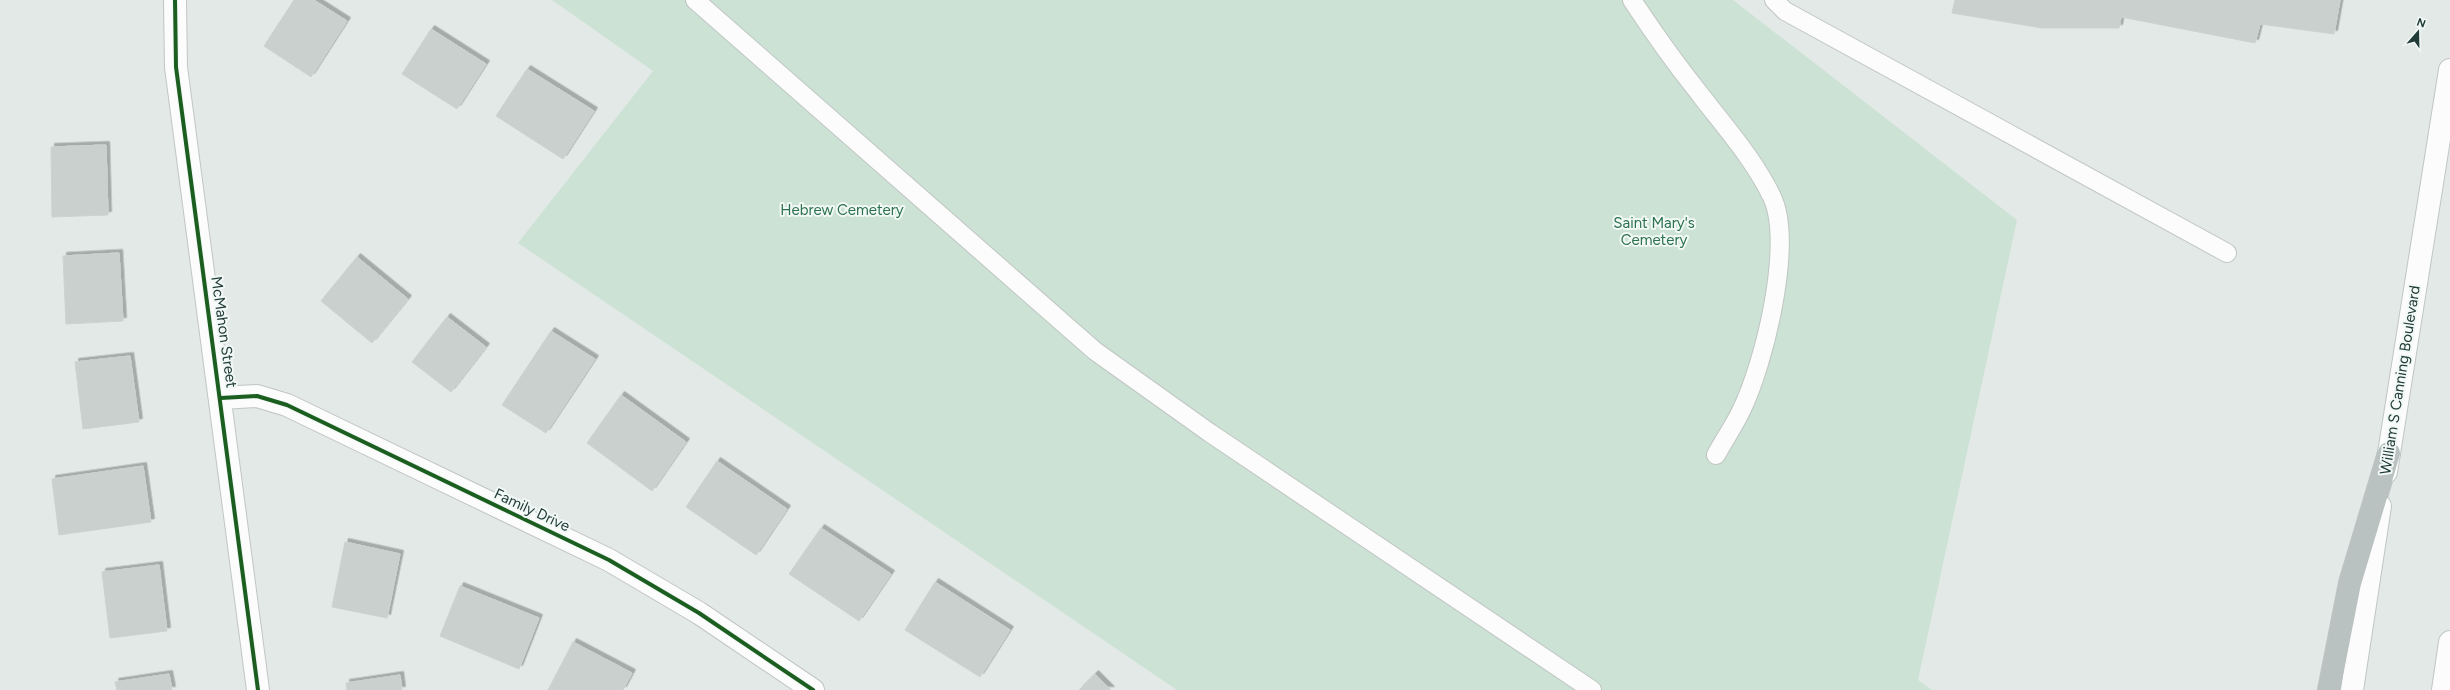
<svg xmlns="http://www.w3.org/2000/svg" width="2450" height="690" font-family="Figtree,sans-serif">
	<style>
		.green { fill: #cce2d5 }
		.building { fill: #cad0ce; stroke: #ccd2d0; filter: url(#shadow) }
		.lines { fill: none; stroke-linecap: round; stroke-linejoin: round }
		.lane-casing { stroke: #c0c6c4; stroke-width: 20 }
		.street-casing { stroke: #c0c6c4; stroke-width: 24 }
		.secondary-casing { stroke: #bfc6c4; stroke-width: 24 }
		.highway-casing { stroke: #bcc5c3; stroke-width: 24 }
		.lane { stroke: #fbfcfb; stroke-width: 18 }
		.street { stroke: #fbfcfb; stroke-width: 22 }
		.secondary { stroke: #fbfcfb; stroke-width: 22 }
		.highway { stroke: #bac2c1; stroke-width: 22 }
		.cycleway-casing { stroke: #f1f8f5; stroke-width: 6 }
		.cycleway { stroke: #1b5e20; stroke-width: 4 }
		.labels { text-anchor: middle; stroke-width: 4; stroke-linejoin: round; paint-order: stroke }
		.park-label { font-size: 15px; fill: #2c724f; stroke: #f1f8f5 }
		.street-label { font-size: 15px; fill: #213c38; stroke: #f1f8f5 }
	</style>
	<defs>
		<filter id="shadow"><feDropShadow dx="3.5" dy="-3.5" stdDeviation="0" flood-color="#0004"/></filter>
	</defs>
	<rect width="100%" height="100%" fill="#e3e9e7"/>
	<path class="green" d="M 552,0 L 1733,0 L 2017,220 L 1918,680 L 1932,690 L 1177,690 L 518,243 L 653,71 Z"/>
	<path class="building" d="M 294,0 L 314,0 L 347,21 L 311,77 L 264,46 Z
		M 1955,0 L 2340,0 L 2334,34 L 2260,24 L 2255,43 L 2121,17 L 2119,28 L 2042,28 L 1952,13 Z
		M 431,29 L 486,64 L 457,109 L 402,74 Z
		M 527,69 L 594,111 L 563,159 L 496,116 Z
		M 106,145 L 108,215 L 52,217 L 51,147 Z
		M 119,253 L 123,321 L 66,324 L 63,256 Z
		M 357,257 L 408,299 L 372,343 L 321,301 Z
		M 447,317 L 486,347 L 451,392 L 412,362 Z
		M 551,331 L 595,359 L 546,433 L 502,405 Z
		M 130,356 L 139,422 L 83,429 L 75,362 Z
		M 621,395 L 686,442 L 652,491 L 587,443 Z
		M 717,461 L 787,509 L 756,555 L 686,507 Z
		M 143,466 L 151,522 L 59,535 L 52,479 Z
		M 821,528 L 891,574 L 859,621 L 789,574 Z
		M 345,542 L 400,554 L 387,618 L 332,607 Z
		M 159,565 L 167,631 L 110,638 L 102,572 Z
		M 935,582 L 1010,630 L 980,677 L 905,630 Z
		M 460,586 L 539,618 L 519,669 L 440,636 Z
		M 573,642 L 632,673 L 623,690 L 548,690 Z
		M 169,674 L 172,690 L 117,690 L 115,682 Z
		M 1095,674 L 1111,690 L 1079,690 Z
		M 400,675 L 402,690 L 347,690 L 346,683 Z"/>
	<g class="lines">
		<g class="lane-casing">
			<path id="lane" d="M 695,0 L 1095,351 L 1210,433 L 1592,690
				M 1632,0 C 1653,32 1675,63 1699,93 C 1724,126 1754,159 1772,197 C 1794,243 1764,365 1741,411 C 1734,426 1724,440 1716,455
				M 1774,0 L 1785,11 L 2227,253"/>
		</g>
		<g class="street-casing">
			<path id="street" d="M 175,0 L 176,67 L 258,690
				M 221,398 L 257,396 L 287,405 L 609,560 L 699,613 L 813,690"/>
		</g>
		<g class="secondary-casing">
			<path id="secondary" d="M 2386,472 L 2450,70
				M 2352,690 L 2380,506
				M 2443,690 L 2450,642"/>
		</g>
		<g class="highway-casing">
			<path id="highway" d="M 2329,690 L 2350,583 L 2389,453"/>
		</g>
		<use href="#lane" class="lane"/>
		<use href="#street" class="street"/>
		<use href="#secondary" class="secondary"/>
		<use href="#highway" class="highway"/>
		<g class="cycleway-casing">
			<path id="cycleway" d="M 175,0 L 176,67 L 258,690
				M 221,398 L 257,396 L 287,405 L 609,560 L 699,613 L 813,690"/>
		</g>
		<use href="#cycleway" class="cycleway"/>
	</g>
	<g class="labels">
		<g class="park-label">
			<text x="842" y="215">Hebrew Cemetery</text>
			<text x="1654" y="228">Saint Mary's<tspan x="1654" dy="17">Cemetery</tspan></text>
		</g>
		<g class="street-label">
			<text transform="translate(224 332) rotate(82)" y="5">McMahon Street</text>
			<text transform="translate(2400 380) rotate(-81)" y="5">William S Canning Boulevard</text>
			<text transform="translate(532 510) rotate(25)" y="5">Family Drive</text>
		</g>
	</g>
	<g transform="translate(2418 32) rotate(20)" stroke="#f1f8f5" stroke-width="3" paint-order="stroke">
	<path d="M0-3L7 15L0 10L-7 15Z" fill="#213c38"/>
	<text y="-6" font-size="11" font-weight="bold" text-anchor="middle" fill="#213c38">N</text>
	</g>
</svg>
